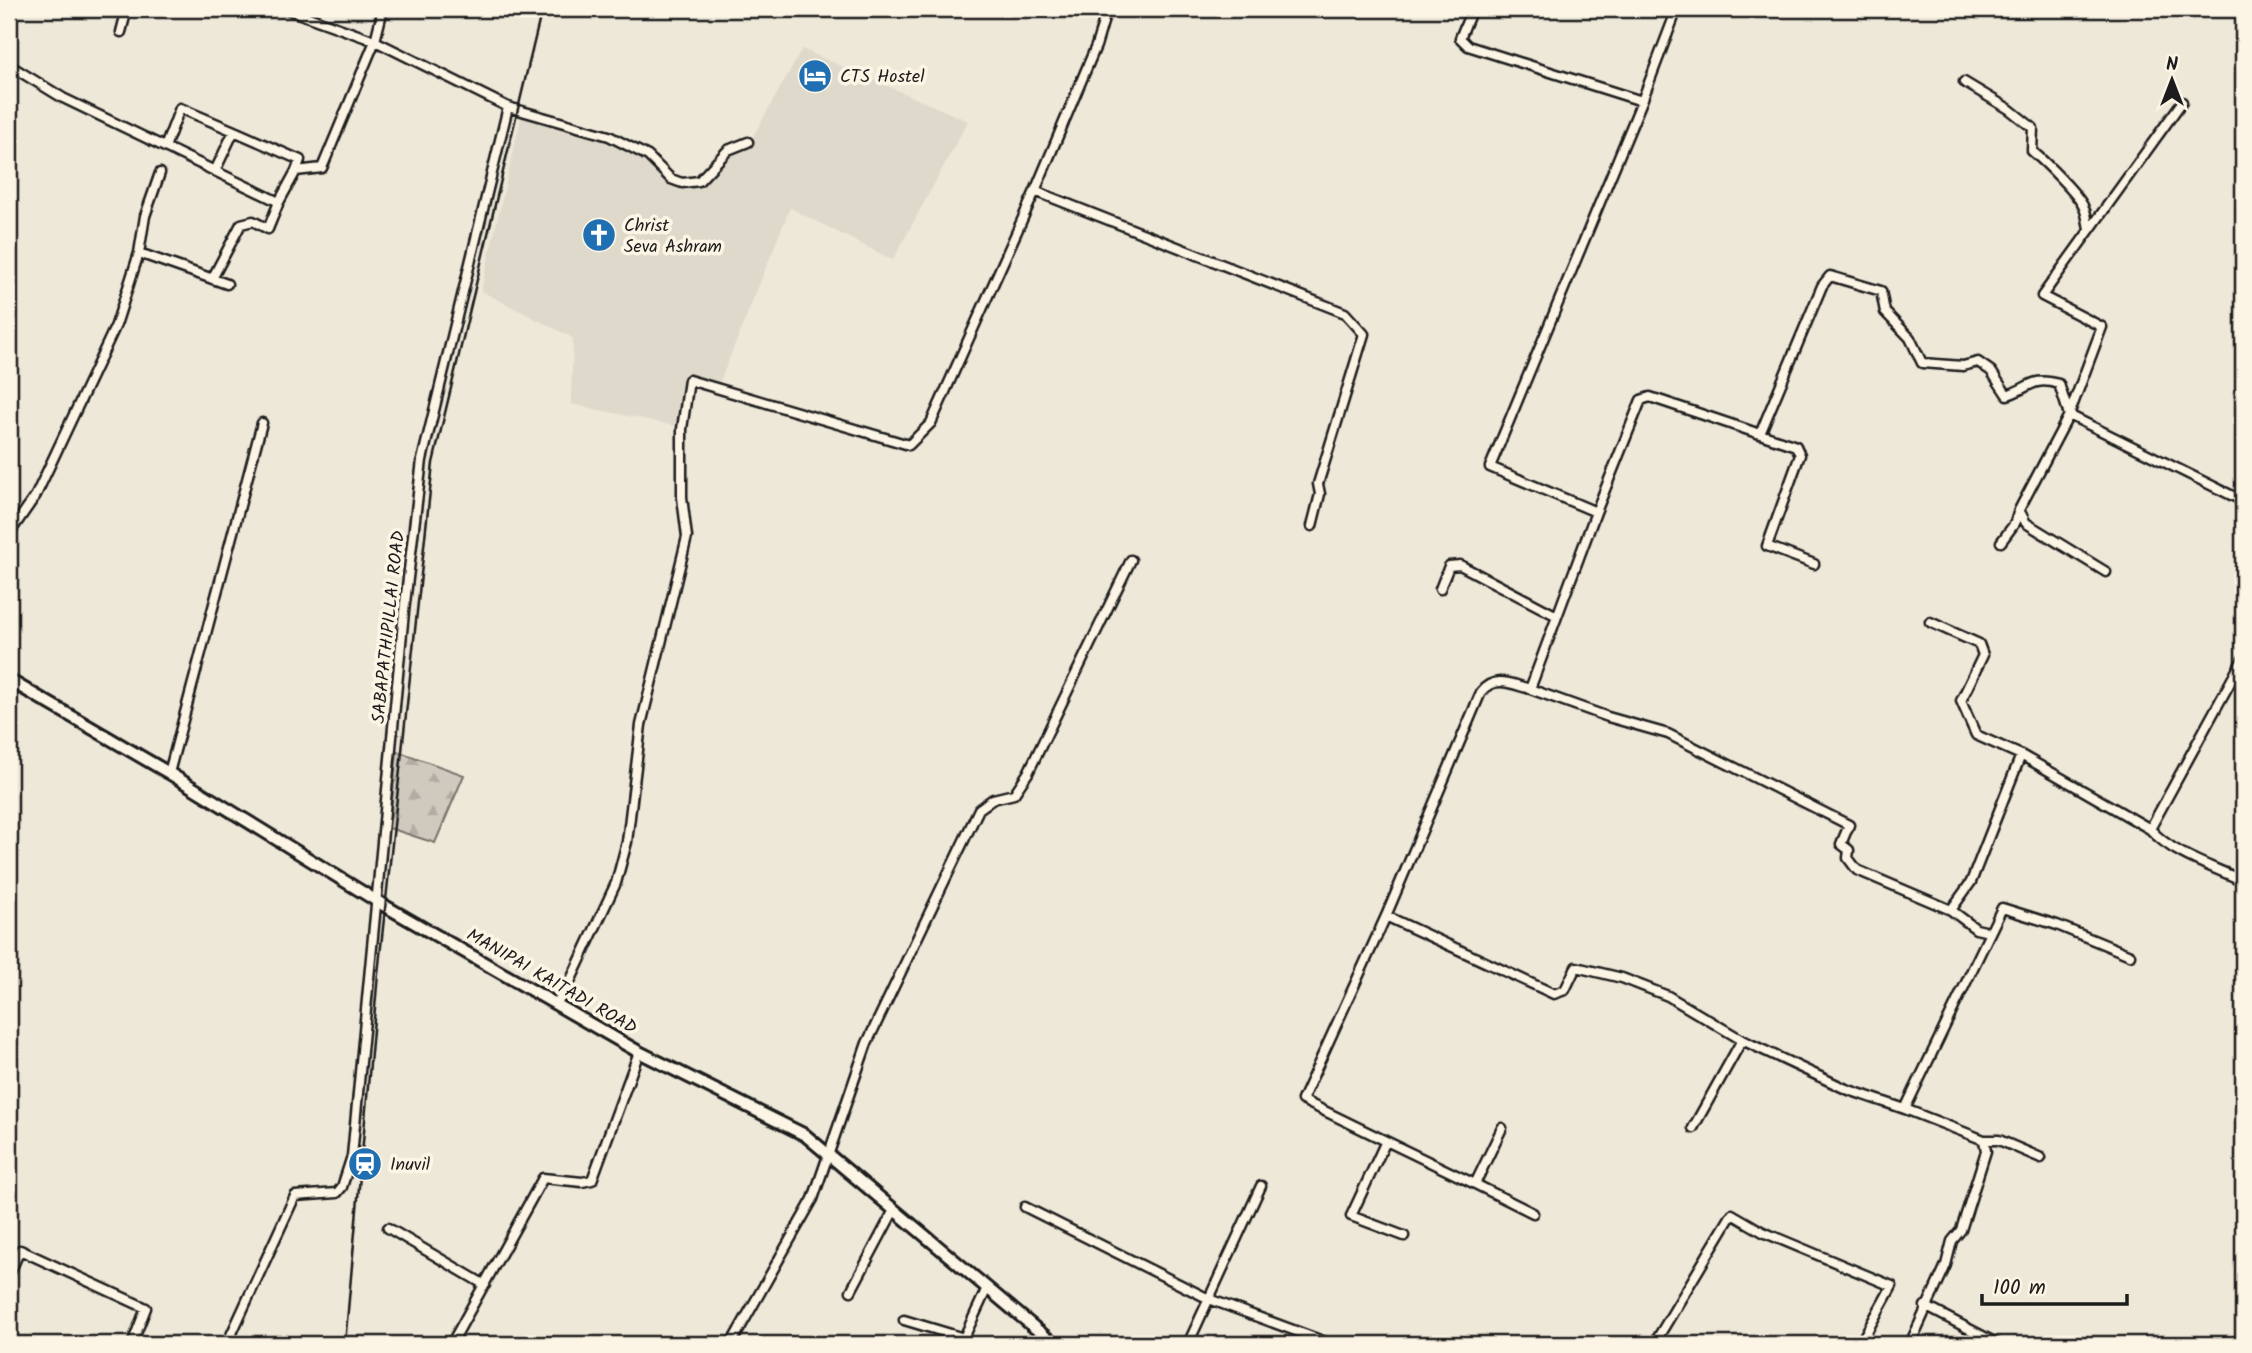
<svg xmlns="http://www.w3.org/2000/svg" width="2252" height="1353" font-family="Kalam,sans-serif">
	<style>
		.built { fill: #ded9cb }
		.forest { fill: url(#forest-firs); stroke: #76736c; stroke-width: 2 }
		.lines { fill: none; stroke-linecap: round; stroke-linejoin: round }
		.minor-casing { stroke: #1c1c1c; stroke-width: 13 }
		.secondary-casing { stroke: #1c1c1c; stroke-width: 16 }
		.minor { stroke: #fcf5e5; stroke-width: 8 }
		.secondary { stroke: #fcf5e5; stroke-width: 10 }
		.rail { stroke: #1c1c1c; stroke-width: 2.5 }
		.labels { text-anchor: middle; stroke-width: 7; stroke-linejoin: round; paint-order: stroke }
		.poi-label { font-size: 18px; fill: #1c1c1c; stroke: #fcf5e5; text-anchor: start }
		.street-label { font-size: 18px; fill: #1c1c1c; stroke: #fcf5e5 }
	</style>
	<defs>
		<pattern id="forest-firs" width="22" height="20" patternUnits="userSpaceOnUse" patternTransform="scale(1.75)"><rect width="22" height="20" fill="#cfcabd"/><path d="M5 1l3.5 6h-7zM16 11l3.5 6h-7z" fill="#b1ada2"/></pattern>
	</defs>
	<rect width="100%" height="100%" fill="#eee8d9"/>
	<filter id="ink" filterUnits="userSpaceOnUse"><feTurbulence type="fractalNoise" baseFrequency=".0143" numOctaves="2"/><feDisplacementMap in="SourceGraphic" scale="14" xChannelSelector="R" yChannelSelector="G"/><feConvolveMatrix kernelMatrix="1 2 1 2 8 2 1 2 1" color-interpolation-filters="sRGB"/></filter>
	<g filter="url(#ink)">
		<path class="built" d="M 802,49 L 968,121 L 893,260 L 790,208 L 719,384 L 687,375 L 676,426 L 571,404 L 573,338 L 481,291 L 522,113 L 608,138 L 646,158 L 670,180 L 700,183 L 729,152 L 749,144 Z"/>
		<path class="forest" d="M 397,751 L 464,775 L 435,843 L 389,828 Z"/>
		<g class="lines">
			<g class="minor-casing">
				<path id="minor" d="M 1472,9 L 1460,38 L 1468,46 L 1642,101
					M 121,32 L 127,9
					M 9,65 L 63,98 L 279,202 L 296,171 L 322,168 L 375,41 L 383,9
					M 1964,82 L 2009,109 L 2033,128 L 2032,151 C 2044,161 2080,196 2084,208 C 2087,215 2088,223 2089,230
					M 508,107 L 609,136 L 648,156 L 671,179 L 682,183 L 699,181 L 728,150 L 748,142
					M 165,147 L 180,108 L 234,131
					M 215,171 L 234,131 L 300,160 L 296,171
					M 1035,191 L 1345,313 L 1364,334 L 1318,484 L 1320,494 L 1312,526
					M 139,253 L 227,284
					M 212,279 L 241,224 L 253,221 L 268,229 L 279,202
					M 1596,512 L 1641,400 L 1650,397 L 1760,434
					M 9,534 L 36,495 L 116,325 L 139,253 L 145,216 L 160,173
					M 2001,542 L 2015,523 L 2019,510
					M 1814,564 L 1767,546 L 1800,455 L 1796,446 L 1760,434 L 1822,286 L 1830,276 L 1881,291 L 1885,312 L 1910,338 L 1922,363 L 1963,366 L 1978,362 L 1991,371 L 2007,395 C 2030,388 2032,376 2059,384 L 2069,415 L 2243,501
					M 2106,572 L 2026,523 L 2019,510 L 2069,415 L 2102,327 L 2042,296 L 2182,102
					M 1440,589 L 1449,566 L 1460,565 L 1557,616
					M 1930,622 L 1979,644 L 1983,655 L 1961,701 L 1976,735 L 2021,755
					M 2243,659 L 2150,829 C 2173,855 2212,866 2243,881
					M 1530,689 L 1608,717 L 1668,734 L 1849,825 L 1841,844 L 1849,850 L 1848,858 L 1857,870 L 1951,910 L 1971,882 L 2021,755 L 2150,829
					M 169,773 L 262,423
					M 1951,910 L 1976,929 L 1989,932
					M 1386,916 L 1554,994 L 1565,990 L 1576,967 L 1622,978 L 1668,996 L 1742,1040 L 1846,1089 L 1905,1109 L 2002,908 L 2057,925 L 2130,955
					M 556,1004 L 568,986 L 616,883 L 627,842 L 641,725 L 687,537 L 682,497 L 682,429 L 689,380 L 909,445 L 931,423 L 1035,191 L 1096,46 L 1107,9
					M 1905,1109 L 1984,1140 L 1999,1140 L 2041,1158
					M 1693,1128 L 1742,1040
					M 1386,1141 L 1475,1184 L 1502,1128
					M 1475,1184 L 1533,1213
					M 1025,1207 L 1209,1299 L 1331,1344
					M 388,1228 L 485,1285
					M 1404,1236 L 1351,1216 L 1386,1141 L 1302,1100 L 1386,916 L 1481,692 C 1495,675 1511,684 1530,689 L 1596,512 L 1490,467 L 1642,101 L 1677,9
					M 9,1275 L 20,1250 L 146,1308 L 132,1344
					M 851,1291 L 894,1210
					M 1925,1306 L 1998,1344
					M 904,1320 L 964,1338
					M 962,1342 L 987,1288
					M 227,1344 L 295,1196 L 337,1193 L 342,1187 L 352,1156 L 404,612 L 422,460 L 508,107 L 375,41 L 286,9
					M 448,1344 L 454,1339 L 543,1178 L 582,1182 L 592,1180 L 639,1052
					M 731,1344 L 813,1199 L 867,1043 L 979,809 L 993,799 L 1014,794 L 1028,773 L 1131,560
					M 1188,1344 L 1261,1186
					M 1654,1344 L 1732,1214 L 1763,1232 L 1892,1286 L 1860,1344
					M 1910,1344 L 1946,1265 L 1952,1241 L 1961,1230 L 1986,1151 L 1984,1140"/>
			</g>
			<g class="secondary-casing">
				<path id="secondary" d="M 9,680 L 169,773 L 385,906 L 639,1052 L 805,1135 L 1054,1344"/>
			</g>
			<use href="#minor" class="minor"/>
			<use href="#secondary" class="secondary"/>
			<path class="rail" d="M 345,1344 L 378,974 L 433,463 L 542,9"/>
		</g>
	</g>
	<defs>
		<g id="hotel-disc" transform="scale(1.75)"><circle r="9.5" fill="#1f6fb2" stroke="#fcf5e5"/><path d="M-6-4.5h1.5V1H6V5H4.5V3h-9V5H-6ZM-4 0a1.8 1.8 0 1 1 3.6 0ZM.5 0V-2.5h3Q6-2.5 6 0Z" fill="#fff"/></g>
		<g id="church-disc" transform="scale(1.75)"><circle r="9.5" fill="#1f6fb2" stroke="#fcf5e5"/><path d="M-1.2-6h2.4v3.5h3.3v2.4h-3.3V6h-2.4V-.1h-3.3v-2.4h3.3Z" fill="#fff"/></g>
		<g id="station-disc" transform="scale(1.75)"><circle r="9.5" fill="#1f6fb2" stroke="#fcf5e5"/><path d="M-3-6H3Q5-6 5-4V2Q5 4 3 4L4.5 6H3L1.5 4h-3L-3 6H-4.5L-3 4Q-5 4-5 2V-4Q-5-6-3-6ZM-3.5-4v3h7v-3ZM-3.5 1v1.5H-2V1ZM2 1v1.5H3.5V1Z" fill="#fff"/></g>
	</defs>
	<g fill-rule="evenodd">
		<use href="#hotel-disc" x="815" y="76"/>
		<use href="#church-disc" x="599" y="235"/>
		<use href="#station-disc" x="365" y="1164"/>
	</g>
	<g class="labels">
		<g class="poi-label">
			<text x="840" y="82">CTS Hostel</text>
			<text x="624" y="231">Christ<tspan x="624" dy="21">Seva Ashram</tspan></text>
			<text x="390" y="1170">Inuvil</text>
		</g>
		<g class="street-label">
			<text transform="translate(388 627) rotate(-84)" y="6">SABAPATHIPILLAI ROAD</text>
			<text transform="translate(552 981) rotate(30)" y="6">MANIPAI KAITADI ROAD</text>
		</g>
	</g>
	<rect width="2252" height="1353" fill="none" stroke="#fcf5e5" stroke-width="35"/>
	<rect x="18" y="18" width="2217" height="1318" fill="none" stroke="#1c1c1c" stroke-width="2.5" filter="url(#ink)"/>
	<g transform="translate(2172 80)" stroke="#fcf5e5" stroke-width="5" paint-order="stroke">
	<path d="M0-5L12 26L0 18L-12 26Z" fill="#1c1c1c"/>
	<text y="-10" font-size="19" font-weight="bold" text-anchor="middle" fill="#1c1c1c">N</text>
	</g>
	<path d="M1982 1294v10h145v-10" fill="none" stroke="#1c1c1c" stroke-width="3.5"/>
	<text x="1993" y="1294" font-size="21" fill="#1c1c1c" stroke="#fcf5e5" stroke-width="5" paint-order="stroke">100 m</text>
</svg>
